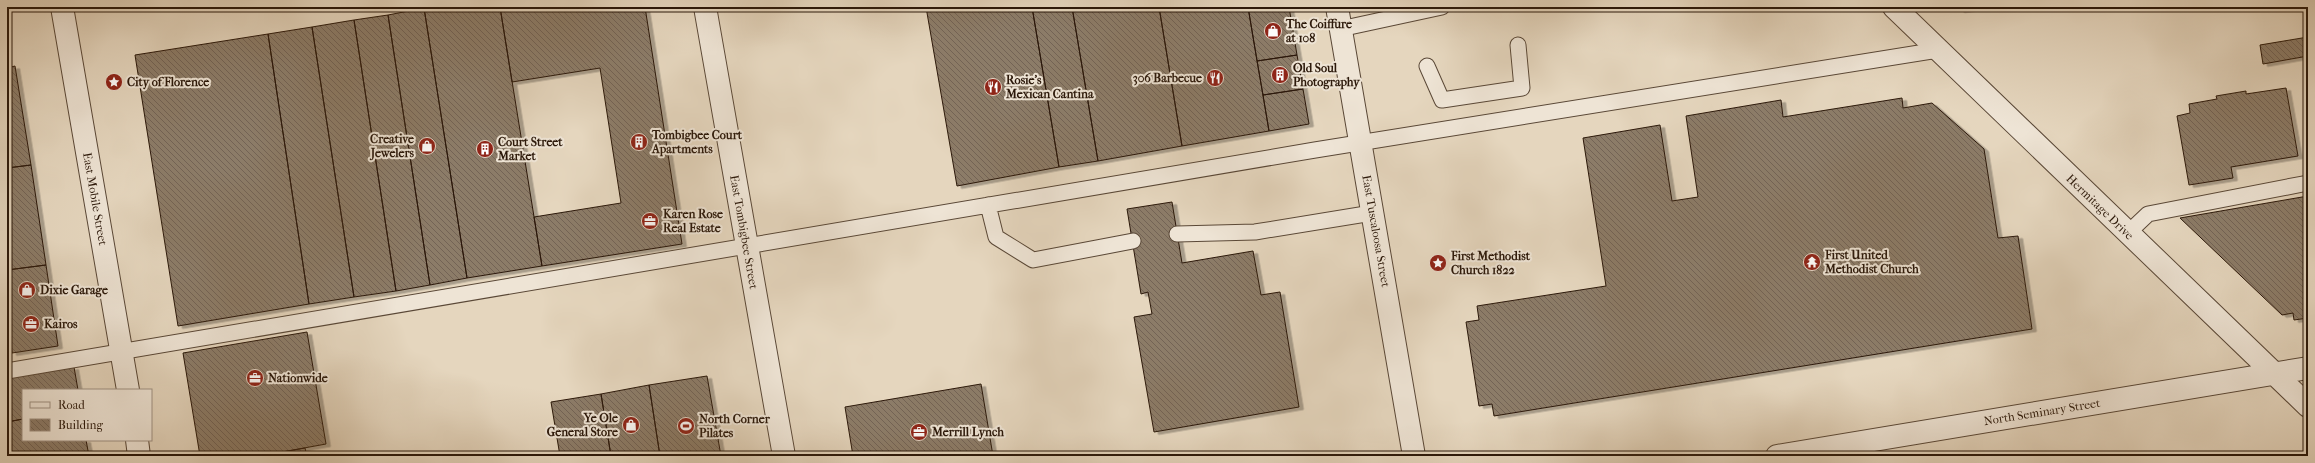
<svg xmlns="http://www.w3.org/2000/svg" width="2315" height="463" font-family="'IM FELL French Canon',serif">
	<style>
		.building { fill: url(#building-back-hatch); stroke: #2b180a; filter: url(#shadow) }
		.lines { fill: none; stroke-linecap: round; stroke-linejoin: round }
		.service-casing { stroke: #5a4837; stroke-width: 17 }
		.tertiary-casing { stroke: #5a4837; stroke-width: 24 }
		.service { stroke: #eee4d5; stroke-width: 15 }
		.tertiary { stroke: #eee4d5; stroke-width: 22 }
		.labels { text-anchor: middle; stroke-width: 4; stroke-linejoin: round; paint-order: stroke }
		.poi-label { font-size: 12px; font-weight: bold; fill: #2b180a; stroke: #eee4d5; text-anchor: start }
		.street-label { font-size: 12px; fill: #2b180a; stroke: #eee4d5 }
	</style>
	<defs>
		<pattern id="building-back-hatch" width="6" height="6" patternUnits="userSpaceOnUse"><rect width="6" height="6" fill="#8c7b68"/><path d="M-1 5l2 2M0 0l6 6M5-1l2 2" fill="none" stroke="#736454"/></pattern>
		<filter id="shadow"><feDropShadow dx="4.5" dy="2.5" stdDeviation="0" flood-color="#0004"/></filter>
	</defs>
	<rect width="100%" height="100%" fill="#e5d6be"/>
	<filter id="stains"><feTurbulence type="fractalNoise" baseFrequency=".005" numOctaves="4"/><feColorMatrix values="0 0 0 0 .2 0 0 0 0 .09 0 0 0 0 .02 0 0 0 .5 -.17"/></filter>
	<radialGradient id="worn" r=".72"><stop offset=".6" stop-color="#630" stop-opacity="0"/><stop offset="1" stop-color="#630" stop-opacity=".3"/></radialGradient>
	<path class="building" d="M 500,7 L 542,266 L 467,278 L 424,8 Z
		M 500,7 L 645,7 L 682,244 L 542,266 L 534,217 L 621,203 L 600,68 L 512,82 Z
		M 926,7 L 1032,7 L 1059,167 L 957,186 Z
		M 1032,7 L 1072,7 L 1098,161 L 1059,167 Z
		M 1072,7 L 1159,7 L 1182,146 L 1098,161 Z
		M 1159,7 L 1248,7 L 1269,131 L 1182,146 Z
		M 1248,7 L 1289,7 L 1297,55 L 1257,61 Z
		M 1957,7 L 1981,7 L 1960,10 Z
		M 424,8 L 467,278 L 430,285 L 388,15 Z
		M 388,15 L 430,285 L 396,291 L 354,20 Z
		M 354,20 L 396,291 L 354,297 L 312,27 Z
		M 312,27 L 354,297 L 309,304 L 268,34 Z
		M 268,34 L 309,304 L 178,326 L 135,55 Z
		M 2308,37 L 2308,56 L 2263,64 L 2260,45 Z
		M 1297,55 L 1303,89 L 1263,95 L 1257,61 Z
		M 15,66 L 31,165 L 7,168 L 7,68 Z
		M 2286,88 L 2298,156 L 2231,167 L 2233,178 L 2189,185 L 2177,116 L 2190,113 L 2189,104 L 2217,99 L 2216,96 L 2246,91 L 2246,94 Z
		M 1303,89 L 1309,124 L 1269,131 L 1263,95 Z
		M 1902,98 L 1903,108 L 1932,103 L 1984,149 L 1998,238 L 2018,236 L 2032,329 L 1494,416 L 1492,404 L 1479,406 L 1466,322 L 1479,320 L 1477,306 L 1606,286 L 1583,138 L 1660,125 L 1672,201 L 1698,197 L 1686,116 L 1781,100 L 1783,117 Z
		M 31,165 L 46,265 L 7,270 L 7,168 Z
		M 2308,196 L 2308,318 L 2294,320 L 2293,313 L 2282,315 L 2180,218 Z
		M 1172,202 L 1182,263 L 1253,251 L 1261,295 L 1280,292 L 1299,407 L 1154,432 L 1134,317 L 1152,314 L 1148,292 L 1141,294 L 1127,209 Z
		M 46,265 L 58,346 L 12,353 L 7,314 L 7,270 Z
		M 307,332 L 326,444 L 260,456 L 200,456 L 183,353 Z
		M 74,367 L 78,390 L 23,390 L 23,419 L 7,422 L 7,378 Z
		M 707,376 L 721,456 L 660,456 L 649,385 Z
		M 981,384 L 993,456 L 853,456 L 845,407 Z
		M 649,385 L 660,456 L 611,456 L 601,394 Z
		M 601,394 L 611,456 L 560,456 L 551,402 Z
		M 23,419 L 23,440 L 86,440 L 89,456 L 7,456 L 7,422 Z
		M 305,448 L 307,456 L 260,456 Z"/>
	<g class="lines">
		<g class="service-casing">
			<path id="service" d="M 1340,29 L 1442,7
				M 1427,66 L 1442,100 L 1522,88 L 1518,45
				M 988,205 L 996,237 L 1033,260 L 1133,241
				M 2128,233 L 2148,214 L 2308,183
				M 1177,234 L 1255,232 L 1372,213
				M 7,371 L 1315,150 L 1938,50"/>
		</g>
		<g class="tertiary-casing">
			<path id="tertiary" d="M 62,7 L 128,390
				M 705,7 L 784,456
				M 1337,7 L 1414,456
				M 1894,7 L 2308,406
				M 137,440 L 139,456
				M 1777,456 L 2308,368"/>
		</g>
		<use href="#service" class="service"/>
		<use href="#tertiary" class="tertiary"/>
	</g>
	<defs>
		<g id="shop-disc" transform="scale(0.9)"><circle r="9.5" fill="#8f2418" stroke="#eee4d5"/><path d="M-5-2.5h2.3a2.7 3.5 0 0 1 5.4 0H5L5.5 6h-11ZM-1.5-2.5h3a1.5 2.3 0 0 0-3 0Z" fill="#fff"/></g>
		<g id="building-disc" transform="scale(0.9)"><circle r="9.5" fill="#8f2418" stroke="#eee4d5"/><path d="M-4-6H4V6H1V3H-1V6H-4ZM-2.5-4.3h1.7v1.8h-1.7ZM.8-4.3h1.7v1.8H.8ZM-2.5-1h1.7V.8h-1.7ZM.8-1h1.7V.8H.8Z" fill="#fff"/></g>
		<g id="restaurant-disc" transform="scale(0.9)"><circle r="9.5" fill="#8f2418" stroke="#eee4d5"/><path d="M-5-6h1v4h1v-4h1v4h1v-4h1v5L-1.5 .5V6h-2V.5L-5-1ZM5-6V6H3V1.5H1.5Q1.5-4 5-6Z" fill="#fff"/></g>
		<g id="sight-disc" transform="scale(0.9)"><circle r="9.5" fill="#8f2418" stroke="#eee4d5"/><path d="M0-6L1.8-2.2L6-1.7L2.9 1.2L3.7 5.4L0 3.3L-3.7 5.4L-2.9 1.2L-6-1.7L-1.8-2.2Z" fill="#fff"/></g>
		<g id="office-disc" transform="scale(0.9)"><circle r="9.5" fill="#8f2418" stroke="#eee4d5"/><path d="M-6-3h4V-5.5h4V-3h4V5H-6ZM-1-4.5V-3h2v-1.5ZM-6 0V1H6V0Z" fill="#fff"/></g>
		<g id="temple-disc" transform="scale(0.9)"><circle r="9.5" fill="#8f2418" stroke="#eee4d5"/><path d="M0-6L5-2H3V0L6.5 2.5H4V6H1.5V3h-3V6H-4V2.5H-6.5L-3 0V-2H-5Z" fill="#fff"/></g>
		<g id="stadium-disc" transform="scale(0.9)"><circle r="9.5" fill="#8f2418" stroke="#eee4d5"/><path d="M0-5a6.5 5 0 1 0 0 10a6.5 5 0 1 0 0-10ZM-3.5-1.8h7v3.6h-7Z" fill="#fff"/></g>
	</defs>
	<g fill-rule="evenodd">
		<use href="#shop-disc" x="1273" y="31"/>
		<use href="#building-disc" x="1280" y="75"/>
		<use href="#restaurant-disc" x="1215" y="78"/>
		<use href="#sight-disc" x="114" y="82"/>
		<use href="#restaurant-disc" x="993" y="87"/>
		<use href="#building-disc" x="639" y="142"/>
		<use href="#shop-disc" x="427" y="146"/>
		<use href="#building-disc" x="485" y="149"/>
		<use href="#office-disc" x="650" y="221"/>
		<use href="#temple-disc" x="1812" y="262"/>
		<use href="#sight-disc" x="1438" y="263"/>
		<use href="#shop-disc" x="27" y="290"/>
		<use href="#office-disc" x="31" y="324"/>
		<use href="#office-disc" x="255" y="378"/>
		<use href="#shop-disc" x="631" y="425"/>
		<use href="#stadium-disc" x="686" y="426"/>
		<use href="#office-disc" x="919" y="432"/>
	</g>
	<g class="labels">
		<g class="poi-label">
			<text x="1286" y="28">The Coiffure<tspan x="1286" dy="14">at 108</tspan></text>
			<text x="1293" y="72">Old Soul<tspan x="1293" dy="14">Photography</tspan></text>
			<text x="1202" y="82" text-anchor="end">306 Barbecue</text>
			<text x="1006" y="84">Rosie's<tspan x="1006" dy="14">Mexican Cantina</tspan></text>
			<text x="127" y="86">City of Florence</text>
			<text x="652" y="139">Tombigbee Court<tspan x="652" dy="14">Apartments</tspan></text>
			<text x="414" y="143" text-anchor="end">Creative<tspan x="414" dy="14">Jewelers</tspan></text>
			<text x="498" y="146">Court Street<tspan x="498" dy="14">Market</tspan></text>
			<text x="663" y="218">Karen Rose<tspan x="663" dy="14">Real Estate</tspan></text>
			<text x="1825" y="259">First United<tspan x="1825" dy="14">Methodist Church</tspan></text>
			<text x="1451" y="260">First Methodist<tspan x="1451" dy="14">Church 1822</tspan></text>
			<text x="40" y="294">Dixie Garage</text>
			<text x="44" y="328">Kairos</text>
			<text x="268" y="382">Nationwide</text>
			<text x="618" y="422" text-anchor="end">Ye Ole<tspan x="618" dy="14">General Store</tspan></text>
			<text x="699" y="423">North Corner<tspan x="699" dy="14">Pilates</tspan></text>
			<text x="932" y="436">Merrill Lynch</text>
		</g>
		<g class="street-label">
			<text transform="translate(95 199) rotate(80)" y="4">East Mobile Street</text>
			<text transform="translate(2100 207) rotate(44)" y="4">Hermitage Drive</text>
			<text transform="translate(1376 231) rotate(80)" y="4">East Tuscaloosa Street</text>
			<text transform="translate(744 232) rotate(80)" y="4">East Tombigbee Street</text>
			<text transform="translate(2042 412) rotate(-9)" y="4">North Seminary Street</text>
		</g>
	</g>
	<rect width="2315" height="463" fill="none" stroke="#e5d6be" stroke-width="24"/>
	<rect x="8" y="8" width="2299" height="447" fill="none" stroke="#2b180a" stroke-width="2"/>
	<rect x="12" y="12" width="2291" height="439" fill="none" stroke="#2b180a"/>
	<rect x="22" y="389" width="130" height="52" fill="#eee4d5" stroke="#a09284"/>
	<rect x="30" y="402" width="20" height="6" fill="#eee4d5" stroke="#a09284"/>
	<text x="58" y="409" font-size="12" fill="#2b180a">Road</text>
	<rect x="30" y="419" width="20" height="12" fill="url(#building-back-hatch)" stroke="#a09284"/>
	<text x="58" y="429" font-size="12" fill="#2b180a">Building</text>
	<rect width="100%" height="100%" filter="url(#stains)"/>
	<rect width="100%" height="100%" fill="url(#worn)"/>
</svg>
